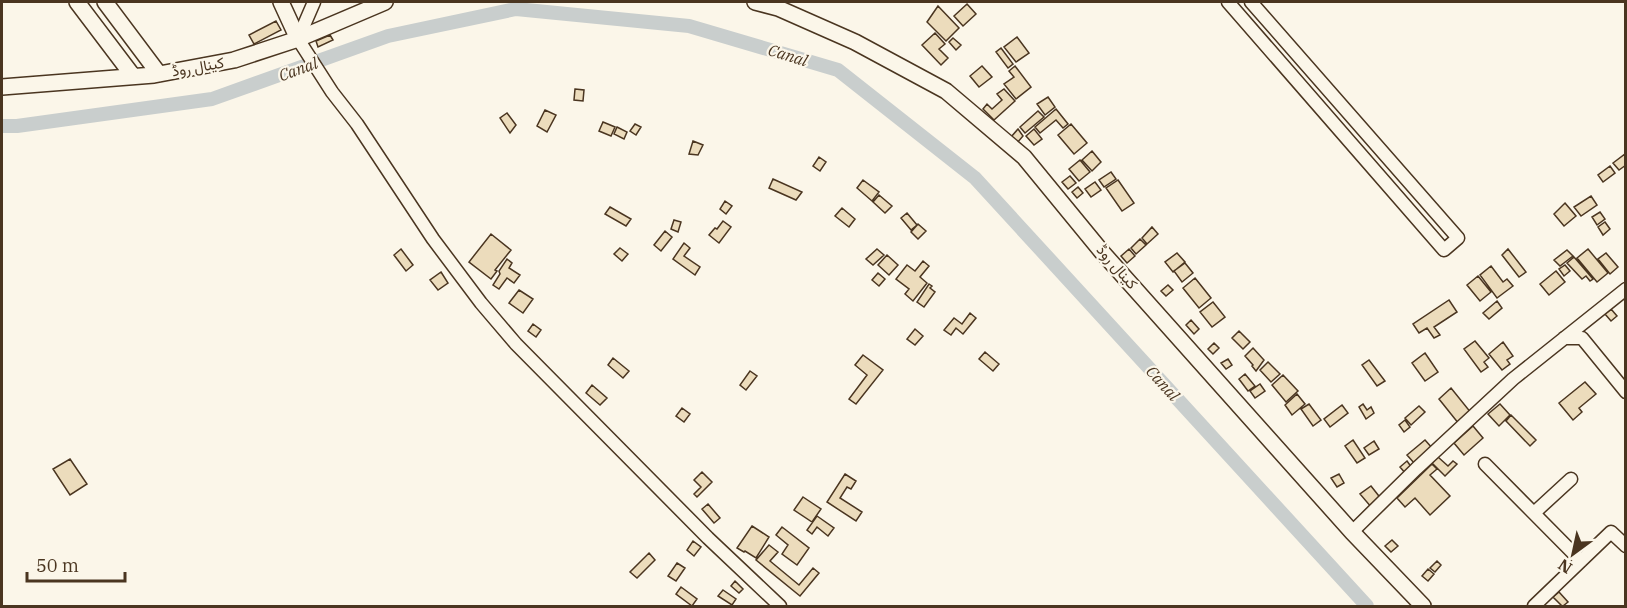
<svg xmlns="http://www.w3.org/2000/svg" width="1627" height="608" font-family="'IBM Plex Serif',Vazirmatn,serif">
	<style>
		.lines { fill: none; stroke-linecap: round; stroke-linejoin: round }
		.canal { stroke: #c9cecd; stroke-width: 14 }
		.building { fill: #ecdcbc; stroke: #4a3520; stroke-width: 1.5 }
		.minor-casing { stroke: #4a3520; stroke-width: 15 }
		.tertiary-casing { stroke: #4a3520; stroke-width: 18 }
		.minor { stroke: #fbf6e9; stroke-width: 12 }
		.tertiary { stroke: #fbf6e9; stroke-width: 15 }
		.labels { text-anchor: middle; stroke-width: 4.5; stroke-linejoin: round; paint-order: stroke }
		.street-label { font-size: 15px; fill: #4a3520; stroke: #fbf6e9 }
		.water-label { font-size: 16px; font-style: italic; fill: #4a3520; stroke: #fbf6e9 }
	</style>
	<rect width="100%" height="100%" fill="#fbf6e9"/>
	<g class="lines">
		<path class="canal" d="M 2,126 L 17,126 L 212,99 L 388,36 L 516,9 L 689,26 L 838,70 L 975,178 L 1367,606"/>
	</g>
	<path class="building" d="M 967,4 L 976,14 L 963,26 L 954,16 Z
		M 938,6 L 959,28 L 946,41 L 927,22 Z
		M 276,21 L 281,30 L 254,44 L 249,35 Z
		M 935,33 L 945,44 L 939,49 L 948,58 L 941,65 L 922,45 Z
		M 330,35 L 333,40 L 318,47 L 316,41 Z
		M 1017,37 L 1029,53 L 1016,62 L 1004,47 Z
		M 953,38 L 961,45 L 956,50 L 949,42 Z
		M 1001,48 L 1013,64 L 1008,68 L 996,52 Z
		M 982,66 L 992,77 L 979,87 L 970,76 Z
		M 1015,66 L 1031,87 L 1016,99 L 1004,84 L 1014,77 L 1009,71 Z
		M 575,89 L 584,90 L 583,101 L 574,100 Z
		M 1004,89 L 1015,101 L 994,120 L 983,109 L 987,104 L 992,109 L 1002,100 L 997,94 Z
		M 1048,97 L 1055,107 L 1045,115 L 1037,104 Z
		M 1056,109 L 1068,124 L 1063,128 L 1056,120 L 1040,133 L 1035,127 Z
		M 545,110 L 556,115 L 547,132 L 537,126 Z
		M 1038,111 L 1044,117 L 1025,133 L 1020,127 Z
		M 507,113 L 516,125 L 510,133 L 500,118 Z
		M 603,122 L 615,127 L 611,136 L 599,131 Z
		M 635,124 L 641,127 L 636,135 L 630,131 Z
		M 1071,124 L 1087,143 L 1074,154 L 1058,135 Z
		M 617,127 L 627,132 L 624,139 L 614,134 Z
		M 1018,129 L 1023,136 L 1017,143 L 1011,137 Z
		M 1034,129 L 1042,139 L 1034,145 L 1026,136 Z
		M 693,141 L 703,145 L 698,155 L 689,154 Z
		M 1092,151 L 1101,162 L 1092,171 L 1082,160 Z
		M 1625,154 L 1626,165 L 1619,170 L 1613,163 Z
		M 819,157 L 826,162 L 820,171 L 813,166 Z
		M 1080,160 L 1090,172 L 1079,181 L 1069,169 Z
		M 1610,166 L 1615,173 L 1603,182 L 1598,175 Z
		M 1111,172 L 1116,179 L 1104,187 L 1099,180 Z
		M 1070,176 L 1076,183 L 1068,189 L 1062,182 Z
		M 773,179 L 802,192 L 796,200 L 769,188 Z
		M 863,180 L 879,192 L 872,201 L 857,188 Z
		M 1118,180 L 1134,203 L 1122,211 L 1106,188 Z
		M 1095,182 L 1101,190 L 1091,197 L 1085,189 Z
		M 1078,187 L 1083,193 L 1077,198 L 1072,192 Z
		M 879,195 L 892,206 L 885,213 L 873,202 Z
		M 1591,196 L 1597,205 L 1581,216 L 1574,207 Z
		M 725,201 L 732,206 L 726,214 L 720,209 Z
		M 1565,203 L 1576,216 L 1564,226 L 1554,214 Z
		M 610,207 L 631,219 L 626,226 L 605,214 Z
		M 842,208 L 855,219 L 849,227 L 835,216 Z
		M 1600,212 L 1605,219 L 1597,225 L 1592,217 Z
		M 907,213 L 917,225 L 911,230 L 901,218 Z
		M 674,220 L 681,222 L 678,232 L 671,229 Z
		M 723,221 L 731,227 L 719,243 L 709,235 L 715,228 L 717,229 Z
		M 1605,222 L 1610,229 L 1603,235 L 1598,227 Z
		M 918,224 L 926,231 L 918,239 L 911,232 Z
		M 1152,227 L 1158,234 L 1147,244 L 1142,238 Z
		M 665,231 L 672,237 L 661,251 L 654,245 Z
		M 491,234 L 511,250 L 495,270 L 497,271 L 491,279 L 469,262 Z
		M 1140,239 L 1146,245 L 1136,254 L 1131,248 Z
		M 684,243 L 690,248 L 684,256 L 700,267 L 695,275 L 673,259 Z
		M 620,248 L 628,254 L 622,261 L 614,254 Z
		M 401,249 L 413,265 L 406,271 L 394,255 Z
		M 877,249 L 884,255 L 873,265 L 866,259 Z
		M 1129,249 L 1135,256 L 1127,263 L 1121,256 Z
		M 1508,249 L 1526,272 L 1519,277 L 1502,255 Z
		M 1588,249 L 1608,273 L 1597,282 L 1577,258 Z
		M 1567,250 L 1573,256 L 1560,266 L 1554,260 Z
		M 1177,253 L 1185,262 L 1173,272 L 1165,262 Z
		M 1606,253 L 1618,267 L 1610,274 L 1598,259 Z
		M 887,255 L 898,265 L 889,275 L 878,265 Z
		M 1574,257 L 1593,279 L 1590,281 L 1586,276 L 1582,279 L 1567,263 Z
		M 507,259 L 512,263 L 509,268 L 520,275 L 514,283 L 507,278 L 499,289 L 493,285 L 500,274 L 499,271 Z
		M 923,261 L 929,266 L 920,277 L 927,283 L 913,301 L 905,294 L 909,289 L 896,279 L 907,265 L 915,271 Z
		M 1185,263 L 1193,273 L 1182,282 L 1174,271 Z
		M 1565,265 L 1570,271 L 1564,276 L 1559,269 Z
		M 1491,266 L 1503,282 L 1507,279 L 1513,286 L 1497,298 L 1480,275 Z
		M 1556,271 L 1565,282 L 1549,295 L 1540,284 Z
		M 441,272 L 448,283 L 438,290 L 430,280 Z
		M 878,273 L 885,279 L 879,286 L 872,280 Z
		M 1478,276 L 1491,292 L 1480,301 L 1467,285 Z
		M 1195,278 L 1211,298 L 1199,308 L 1183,288 Z
		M 929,284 L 932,286 L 930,288 L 935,292 L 924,307 L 917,302 Z
		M 1168,285 L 1173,290 L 1166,296 L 1161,291 Z
		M 519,290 L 533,299 L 523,313 L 509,303 Z
		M 1449,300 L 1457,312 L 1434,327 L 1440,335 L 1434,338 L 1427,328 L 1419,333 L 1413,324 Z
		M 1497,301 L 1502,308 L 1489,319 L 1483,313 Z
		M 1213,302 L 1225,317 L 1212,327 L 1200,312 Z
		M 1611,309 L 1617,316 L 1611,321 L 1605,314 Z
		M 970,313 L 976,318 L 963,334 L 956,328 L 951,335 L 944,330 L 954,318 L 962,324 Z
		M 1191,320 L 1199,329 L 1194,334 L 1186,325 Z
		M 533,324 L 541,330 L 536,337 L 528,331 Z
		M 915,329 L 923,336 L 915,345 L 907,339 Z
		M 1239,331 L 1250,342 L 1243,349 L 1232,338 Z
		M 1475,341 L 1489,358 L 1484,362 L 1488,367 L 1481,372 L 1464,349 Z
		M 1503,342 L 1513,356 L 1507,360 L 1510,364 L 1502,370 L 1489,354 Z
		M 1214,343 L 1219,348 L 1213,354 L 1208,349 Z
		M 1253,348 L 1264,360 L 1256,371 L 1252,366 L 1253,365 L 1245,356 Z
		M 985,352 L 999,364 L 993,371 L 979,359 Z
		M 1425,353 L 1438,372 L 1425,381 L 1412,363 Z
		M 863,355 L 883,370 L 856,404 L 849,399 L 867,375 L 855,365 Z
		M 613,358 L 629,371 L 623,378 L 608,365 Z
		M 1228,359 L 1232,365 L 1226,369 L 1221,363 Z
		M 1369,360 L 1385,381 L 1377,386 L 1362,365 Z
		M 1268,362 L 1280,374 L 1271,382 L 1260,370 Z
		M 750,371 L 757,376 L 746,390 L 740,385 Z
		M 1245,374 L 1255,386 L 1248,391 L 1239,379 Z
		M 1283,375 L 1298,391 L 1286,402 L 1272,385 Z
		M 1585,382 L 1596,394 L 1579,408 L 1582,412 L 1573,420 L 1559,403 Z
		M 1260,384 L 1265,391 L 1255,398 L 1250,391 Z
		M 592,385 L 607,398 L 600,405 L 586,393 Z
		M 1451,388 L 1472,414 L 1459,424 L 1439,399 Z
		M 1297,394 L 1305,404 L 1292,415 L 1285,405 Z
		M 1309,404 L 1321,420 L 1313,426 L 1301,409 Z
		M 1363,404 L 1367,410 L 1371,407 L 1374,413 L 1366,419 L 1359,407 Z
		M 1500,404 L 1510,415 L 1499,426 L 1488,414 Z
		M 1342,405 L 1348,413 L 1330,427 L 1324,419 Z
		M 1419,406 L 1425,412 L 1411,425 L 1405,418 Z
		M 682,408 L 690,414 L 684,422 L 676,416 Z
		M 1511,415 L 1536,440 L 1530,446 L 1506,421 Z
		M 1405,420 L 1410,427 L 1404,432 L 1399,425 Z
		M 1473,426 L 1483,438 L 1464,455 L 1454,443 Z
		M 1353,440 L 1365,458 L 1357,463 L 1345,446 Z
		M 1425,440 L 1433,449 L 1415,464 L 1407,455 Z
		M 1374,441 L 1379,449 L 1369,455 L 1364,448 Z
		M 1438,457 L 1448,466 L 1453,461 L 1457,464 L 1445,476 L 1432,463 Z
		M 70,459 L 87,484 L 70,495 L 53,469 Z
		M 1407,461 L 1412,468 L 1406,474 L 1400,467 Z
		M 1432,464 L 1437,469 L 1430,475 L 1450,496 L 1430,515 L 1415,498 L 1405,507 L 1397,498 Z
		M 702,472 L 712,482 L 697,497 L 694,494 L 701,487 L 694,480 Z
		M 845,474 L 856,481 L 851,489 L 847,487 L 840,498 L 862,512 L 856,521 L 827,502 Z
		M 1339,474 L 1344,483 L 1337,487 L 1331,478 Z
		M 1371,486 L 1382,500 L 1372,508 L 1360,494 Z
		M 803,497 L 821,509 L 812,522 L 794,510 Z
		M 708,504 L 720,518 L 714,523 L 702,509 Z
		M 817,516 L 834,528 L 828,536 L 817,527 L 812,534 L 807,530 Z
		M 752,526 L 769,537 L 756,558 L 745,551 L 744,552 L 737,548 Z
		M 782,527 L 809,548 L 797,565 L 782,554 L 788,545 L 776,535 Z
		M 1392,540 L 1398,546 L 1391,552 L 1385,546 Z
		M 693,541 L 701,547 L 694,556 L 687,550 Z
		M 769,545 L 778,552 L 770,561 L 799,585 L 813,568 L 819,573 L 800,596 L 756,560 Z
		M 649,553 L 655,560 L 637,578 L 630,572 Z
		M 1437,561 L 1441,565 L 1435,572 L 1430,568 Z
		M 677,563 L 685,568 L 676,581 L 668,576 Z
		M 1428,569 L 1434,574 L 1428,581 L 1422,576 Z
		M 735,581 L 743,589 L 739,593 L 731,586 Z
		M 681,587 L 697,599 L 692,606 L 676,594 Z
		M 723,590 L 736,599 L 732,605 L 718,596 Z
		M 1559,592 L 1568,602 L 1563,606 L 1562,606 L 1553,597 Z"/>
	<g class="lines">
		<g class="minor-casing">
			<path id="minor" d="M 314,2 L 298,39 L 332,92 L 357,124 L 433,239 L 481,303 L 516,344 L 708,538 L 780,606
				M 1228,2 L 1444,250 L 1458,238 L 1251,2
				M 1564,338 L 1582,338 L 1626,392
				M 1485,464 L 1581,561
				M 1534,513 L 1571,479
				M 1352,532 L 1416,469 L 1513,379 L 1626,289
				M 1534,606 L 1611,532 L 1626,546"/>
		</g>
		<g class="tertiary-casing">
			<path id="tertiary" d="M 77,2 L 133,76
				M 105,2 L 159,74
				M 281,2 L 298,39
				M 755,2 L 778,8 L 855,42 L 946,91 L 1024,157 L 1102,252 L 1352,532 L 1423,606
				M 2,87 L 154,75 L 234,60 L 298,39 L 385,2"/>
		</g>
		<use href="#minor" class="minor"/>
		<use href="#tertiary" class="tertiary"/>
	</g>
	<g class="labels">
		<g class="street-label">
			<text transform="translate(198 67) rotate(-10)" y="5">کینال روڈ</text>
			<text transform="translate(1117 267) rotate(49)" y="5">کینال روڈ</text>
		</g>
		<g class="water-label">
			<text transform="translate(788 55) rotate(17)" y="6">Canal</text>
			<text transform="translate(298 69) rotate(-20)" y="6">Canal</text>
			<text transform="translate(1163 383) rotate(48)" y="6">Canal</text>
		</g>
	</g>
	<rect width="1627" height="608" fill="none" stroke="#4a3520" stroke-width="6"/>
	<g transform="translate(1573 554) rotate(213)" stroke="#fbf6e9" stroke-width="4.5" paint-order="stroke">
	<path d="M0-4.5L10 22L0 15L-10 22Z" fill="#4a3520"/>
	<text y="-9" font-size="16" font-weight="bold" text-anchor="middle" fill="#4a3520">N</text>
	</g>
	<path d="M27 572v9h98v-9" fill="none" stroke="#4a3520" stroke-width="3"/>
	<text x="36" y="572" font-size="18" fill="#4a3520" stroke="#fbf6e9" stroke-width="4.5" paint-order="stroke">50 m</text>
</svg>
